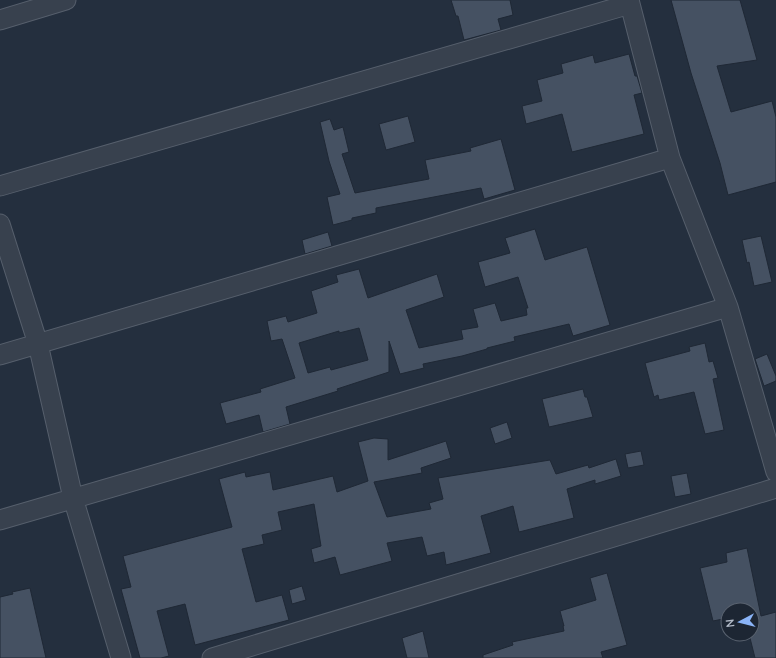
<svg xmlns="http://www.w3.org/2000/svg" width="776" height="658" font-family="Lato,sans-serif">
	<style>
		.building { fill: #455162; stroke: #1f2835; fill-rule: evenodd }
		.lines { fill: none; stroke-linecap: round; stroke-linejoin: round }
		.minor-casing { stroke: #565f6c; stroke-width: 21 }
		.minor { stroke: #38414e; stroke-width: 19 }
	</style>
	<rect width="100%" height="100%" fill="#242f3e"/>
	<path class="building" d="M 451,0 L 510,0 L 513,15 L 498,19 L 501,30 L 464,40 L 458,16 L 456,16 Z
		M 671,0 L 740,0 L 757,60 L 717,66 L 731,112 L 772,101 L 776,117 L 776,182 L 728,195 L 720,163 L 691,73 Z
		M 629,54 L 635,76 L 637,76 L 642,93 L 634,95 L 644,134 L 572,152 L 562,114 L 526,124 L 522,106 L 542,101 L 537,80 L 563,73 L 561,64 L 593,55 L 595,63 Z
		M 408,116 L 415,142 L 386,150 L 379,124 Z
		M 330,119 L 334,130 L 343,127 L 349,152 L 342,154 L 355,193 L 429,179 L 425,160 L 471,151 L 470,148 L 501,139 L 515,190 L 484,199 L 481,188 L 376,208 L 376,213 L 352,218 L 352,220 L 333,225 L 327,197 L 340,194 L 329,161 L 320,122 Z
		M 535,229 L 545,260 L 587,247 L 610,325 L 573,336 L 569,324 L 514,337 L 515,341 L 487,348 L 487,349 L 462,356 L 423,364 L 424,368 L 400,374 L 389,341 L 389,372 L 337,389 L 338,391 L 286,407 L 290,424 L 263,432 L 259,415 L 226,424 L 220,403 L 261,392 L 260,389 L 295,378 L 282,339 L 271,341 L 267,321 L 286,316 L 288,322 L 317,313 L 311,291 L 338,282 L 336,275 L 359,269 L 368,298 L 437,274 L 444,297 L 406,310 L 419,348 L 463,339 L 461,330 L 478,327 L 473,309 L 495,303 L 501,321 L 527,315 L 526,308 L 528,308 L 518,277 L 485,287 L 478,262 L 510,253 L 505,238 ZM 359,328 L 368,360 L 331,370 L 330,367 L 308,373 L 299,343 L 339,331 L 339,333 Z
		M 328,232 L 332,246 L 305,254 L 302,240 Z
		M 761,236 L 772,282 L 754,286 L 749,262 L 747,263 L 742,240 Z
		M 705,343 L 709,362 L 713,361 L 718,378 L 713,379 L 724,430 L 705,434 L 694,392 L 659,400 L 658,395 L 654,397 L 645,363 L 690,351 L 689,347 Z
		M 767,354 L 776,376 L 776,381 L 764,386 L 755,359 Z
		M 583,389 L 585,397 L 587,397 L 593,417 L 549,427 L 542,399 Z
		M 507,422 L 512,438 L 495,444 L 490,428 Z
		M 374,438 L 388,439 L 388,460 L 446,441 L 451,458 L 421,468 L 422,473 L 374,482 L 387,517 L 431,509 L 429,503 L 443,499 L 438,478 L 550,460 L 556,474 L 588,465 L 589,468 L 616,459 L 621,476 L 595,484 L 595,480 L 567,489 L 574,518 L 519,532 L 513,506 L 481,516 L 491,553 L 446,565 L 444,552 L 427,556 L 422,537 L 387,543 L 392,561 L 340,575 L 335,557 L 314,563 L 311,549 L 321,546 L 314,504 L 278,512 L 282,530 L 262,535 L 264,544 L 242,549 L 256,602 L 282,595 L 289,620 L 195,645 L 185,604 L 157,611 L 169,656 L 161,658 L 140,658 L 121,589 L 131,587 L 123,556 L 232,527 L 219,479 L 245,472 L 246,477 L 270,472 L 273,490 L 333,476 L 337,492 L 368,481 L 358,442 Z
		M 641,451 L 644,465 L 628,468 L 625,454 Z
		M 687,473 L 691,494 L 675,497 L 671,476 Z
		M 747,548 L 761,616 L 776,612 L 776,658 L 755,658 L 749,634 L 752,634 L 752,610 L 728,610 L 728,618 L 713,621 L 700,568 L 727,562 L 726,553 Z
		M 607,573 L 627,645 L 601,652 L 603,658 L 483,658 L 483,655 L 513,645 L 512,642 L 564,631 L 563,626 L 564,626 L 560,611 L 596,600 L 590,578 Z
		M 302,586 L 306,600 L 292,604 L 289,590 Z
		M 30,588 L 46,658 L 0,658 L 0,597 L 13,594 L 12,592 Z
		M 423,631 L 429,658 L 407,658 L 402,638 Z"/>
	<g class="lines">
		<g class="minor-casing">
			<path id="minor" d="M 629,0 L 670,158 L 728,307 L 776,472
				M 0,20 L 66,0
				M 0,186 L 630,4
				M 0,224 L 38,344 L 73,498 L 121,658
				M 0,355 L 670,158
				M 0,520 L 728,307
				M 212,658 L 776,488"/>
		</g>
		<use href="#minor" class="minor"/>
	</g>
	<g transform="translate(740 622) rotate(263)"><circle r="19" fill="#1d2633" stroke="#59626f"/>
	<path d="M0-3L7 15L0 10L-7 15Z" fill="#8ab4f8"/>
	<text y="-6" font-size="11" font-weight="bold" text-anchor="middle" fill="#b4bcc9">N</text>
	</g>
</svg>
